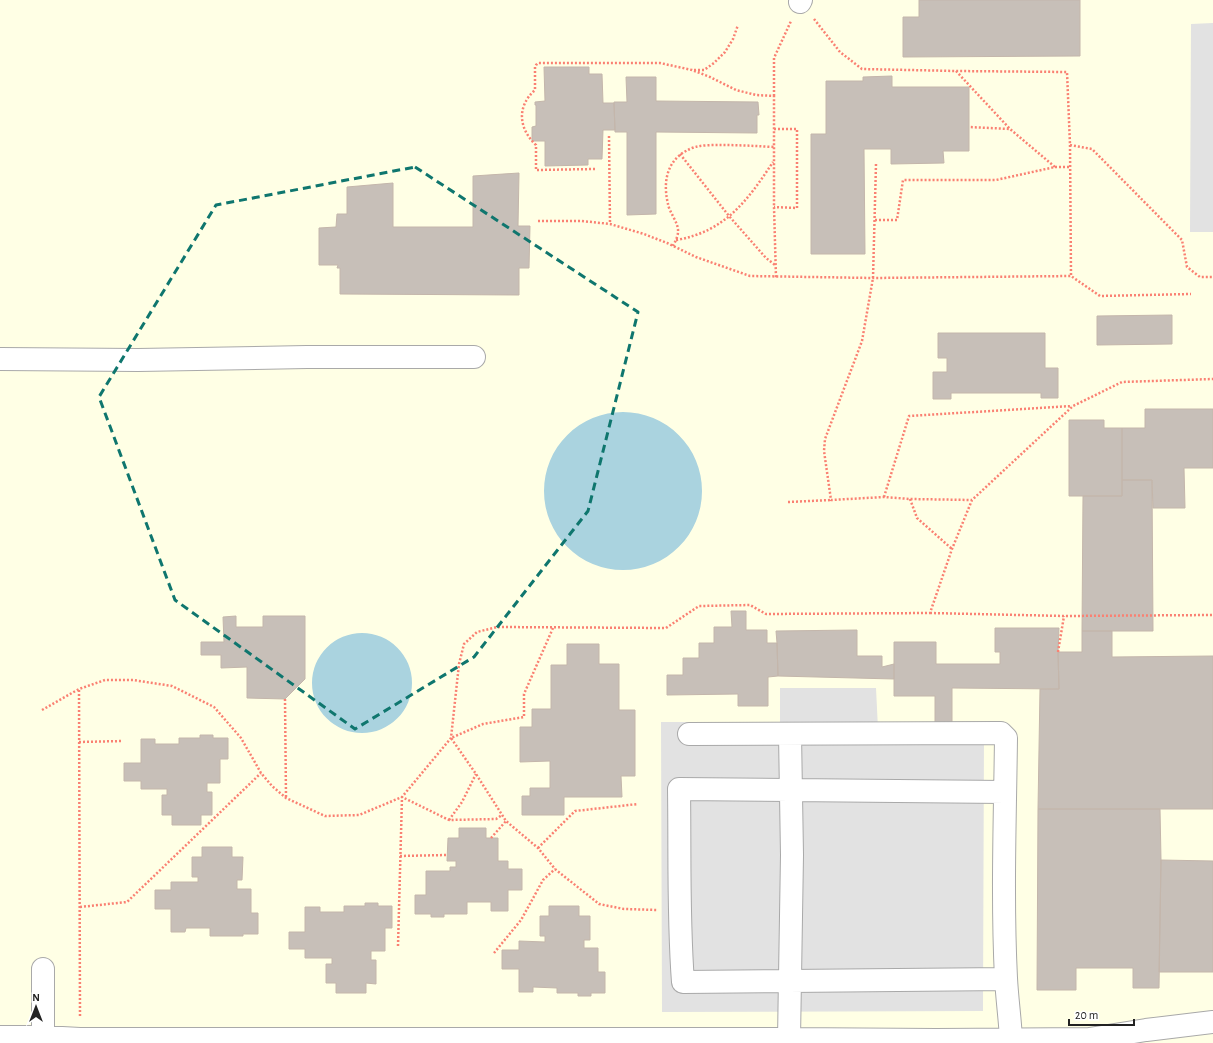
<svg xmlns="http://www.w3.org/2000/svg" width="1213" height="1043" font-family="'Alegreya Sans',sans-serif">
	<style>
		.education { fill: #ffffe5 }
		.parking { fill: #e2e2e2 }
		.water { fill: #aad3df }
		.building { fill: #c7bfb8; stroke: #c4b6ab }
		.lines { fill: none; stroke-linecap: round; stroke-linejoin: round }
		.minor-casing { stroke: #a9a9a9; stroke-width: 24 }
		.path { stroke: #fa8072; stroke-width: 2.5; stroke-dasharray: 2 2; stroke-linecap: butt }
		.minor { stroke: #fff; stroke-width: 22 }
		.marked { fill: none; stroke: #0f766e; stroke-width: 3; stroke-dasharray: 8 5; stroke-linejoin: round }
	</style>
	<rect width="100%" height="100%" fill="#f2efe9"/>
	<path class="education" d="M 0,0 L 1213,0 L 1213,1043 L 0,1043 Z"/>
	<path class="parking" d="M 1213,23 L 1213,232 L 1190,232 L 1191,24 Z
		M 780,688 L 876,688 L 878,729 L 984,730 L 983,1011 L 662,1012 L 661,722 L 780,722 Z"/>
	<path class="water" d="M544 491a79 79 0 1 1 158 0a79 79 0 1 1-158 0Z
		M312 683a50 50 0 1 1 100 0a50 50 0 1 1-100 0Z"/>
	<path class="building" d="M 919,0 L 1080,0 L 1080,56 L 903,57 L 903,17 L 919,17 Z
		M 544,67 L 589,67 L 589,74 L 602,74 L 603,103 L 614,103 L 615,130 L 603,130 L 602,159 L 588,159 L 588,165 L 545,166 L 545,141 L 532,141 L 532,127 L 536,126 L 536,105 L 535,105 L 535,102 L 545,101 Z
		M 892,76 L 892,87 L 969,87 L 969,151 L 943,151 L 944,163 L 891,164 L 891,149 L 864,149 L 865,254 L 811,254 L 811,134 L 826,134 L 826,81 L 863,81 L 863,77 Z
		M 626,77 L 656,77 L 656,101 L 758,102 L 759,115 L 757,115 L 757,133 L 656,132 L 656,214 L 627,215 L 627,132 L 615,132 L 614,103 L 614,102 L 627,102 Z
		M 519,173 L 518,226 L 530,226 L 529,268 L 519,268 L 519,295 L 340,294 L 340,268 L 337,268 L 338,265 L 319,265 L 319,228 L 336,227 L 337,214 L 347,214 L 347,187 L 393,183 L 393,227 L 473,227 L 473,176 Z
		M 1172,315 L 1172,344 L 1097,345 L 1097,316 Z
		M 938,333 L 1045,333 L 1045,368 L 1058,368 L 1058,398 L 1041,398 L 1041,393 L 951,393 L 951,399 L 933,399 L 933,372 L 947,372 L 947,358 L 938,358 Z
		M 1145,409 L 1213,409 L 1213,468 L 1184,468 L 1185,508 L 1153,508 L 1152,480 L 1122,480 L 1122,428 L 1145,428 Z
		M 1069,420 L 1104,420 L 1104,428 L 1122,428 L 1122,496 L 1069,496 Z
		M 1122,480 L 1152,480 L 1153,631 L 1082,631 L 1083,496 L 1122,496 Z
		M 731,611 L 746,611 L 746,630 L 767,630 L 767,643 L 777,643 L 778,676 L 768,677 L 768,706 L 738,706 L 738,694 L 667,695 L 667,675 L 683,675 L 683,658 L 699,658 L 699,643 L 714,643 L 714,627 L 732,627 Z
		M 236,616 L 236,627 L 263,627 L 263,616 L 305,616 L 305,679 L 285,699 L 247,698 L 247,667 L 221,668 L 221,655 L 201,655 L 201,642 L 224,642 L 223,617 Z
		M 995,628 L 1059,628 L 1058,652 L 1059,689 L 952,688 L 952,722 L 935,722 L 935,696 L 894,696 L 894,642 L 936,642 L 936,664 L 1000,664 L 1000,652 L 995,652 Z
		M 857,630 L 857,656 L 882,656 L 882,667 L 894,664 L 894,679 L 778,676 L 777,643 L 776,631 Z
		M 1082,631 L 1112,631 L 1112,657 L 1213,656 L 1213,809 L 1038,809 L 1040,689 L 1059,689 L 1058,652 L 1082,652 Z
		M 567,644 L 599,644 L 599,664 L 619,664 L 619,710 L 635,710 L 635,776 L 621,776 L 622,797 L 564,797 L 564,815 L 522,815 L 522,796 L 530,796 L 530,788 L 550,788 L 550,761 L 520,762 L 520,727 L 532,727 L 532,709 L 551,709 L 551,665 L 567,665 Z
		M 200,735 L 213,735 L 213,738 L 228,738 L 228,759 L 220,759 L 220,783 L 207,783 L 207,792 L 212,792 L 212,815 L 201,815 L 201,825 L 172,825 L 172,815 L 162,815 L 162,795 L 167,795 L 167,789 L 141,789 L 141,781 L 124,781 L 124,763 L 141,763 L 141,739 L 155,739 L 155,744 L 179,744 L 179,738 L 200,738 Z
		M 1038,809 L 1160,809 L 1161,860 L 1159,988 L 1133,988 L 1133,968 L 1076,968 L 1076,990 L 1037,990 Z
		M 459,828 L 486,828 L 486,838 L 498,838 L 498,861 L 508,861 L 508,869 L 522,869 L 522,890 L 508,890 L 508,911 L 491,911 L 491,902 L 467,902 L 467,914 L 444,914 L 444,917 L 431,917 L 431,914 L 415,914 L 415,895 L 426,895 L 426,871 L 450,871 L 450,867 L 456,867 L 456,861 L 447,861 L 448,838 L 459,838 Z
		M 202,847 L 232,847 L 232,857 L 243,857 L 242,880 L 237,880 L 237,889 L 251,889 L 251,913 L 258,913 L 258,934 L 243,934 L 243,936 L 210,936 L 210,928 L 186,928 L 185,932 L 171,932 L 171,909 L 155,909 L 155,890 L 171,890 L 171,882 L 198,882 L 198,877 L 192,877 L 192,857 L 202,857 Z
		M 1161,860 L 1213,861 L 1213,972 L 1159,972 Z
		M 365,903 L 378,903 L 378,906 L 392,906 L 392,928 L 385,928 L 385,951 L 371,951 L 371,960 L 376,960 L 376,984 L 366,983 L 366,993 L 336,993 L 336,983 L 326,983 L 326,964 L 332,964 L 332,958 L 305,958 L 305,949 L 289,949 L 289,932 L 305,932 L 305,907 L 320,907 L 320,912 L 344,912 L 344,906 L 365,906 Z
		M 549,906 L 579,906 L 579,916 L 590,916 L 590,940 L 584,940 L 584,948 L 598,948 L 598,972 L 605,972 L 605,993 L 591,993 L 591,996 L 578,996 L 578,993 L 557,993 L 557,988 L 533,987 L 533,992 L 519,992 L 519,969 L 502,969 L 502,950 L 519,950 L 519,941 L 545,942 L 545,936 L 540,936 L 540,916 L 549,916 Z"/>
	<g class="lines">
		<g class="minor-casing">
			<path id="minor" d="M 800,2 L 801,0
				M 0,359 L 138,360 L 307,357 L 474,357
				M 689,734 L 1001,733 L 1006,738 C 1005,818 1002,898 1006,978 C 1007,998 1010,1019 1011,1039
				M 1005,792 L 679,789 C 680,853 678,917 683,982 L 1006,979
				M 43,969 L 43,1043
				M 0,1037 L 44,1037 L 80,1039 L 789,1039 L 936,1040 L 1089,1039 L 1146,1030 L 1213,1022
				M 789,1039 L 792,855 L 790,734"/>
		</g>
		<path class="path" d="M 814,19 L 840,52 L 862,69 L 956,71 L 1067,72 L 1070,145 L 1071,276
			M 694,70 L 704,70 L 714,63 L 725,52 L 733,39 L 738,25
			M 956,71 L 1010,129
			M 774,96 L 774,58 L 791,21
			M 774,129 L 797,129 L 797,208 L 774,207
			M 609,136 L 610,224
			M 1070,145 L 1092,149 L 1182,240 L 1187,267 L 1200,277 L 1213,277
			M 680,154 L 729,216 L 766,258 L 775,265
			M 876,164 L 873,278 L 862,341 L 825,439 L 824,451 L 831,500 L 884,497 L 910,499 L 972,500
			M 1055,167 L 1069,167
			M 595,169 L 536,170 L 536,145 C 519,129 516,107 535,90 L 535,67 L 536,65 L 538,63 L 660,63 L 692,70 L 710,77 L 736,90 L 756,95 L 774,96 L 774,207 L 776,278
			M 875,220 L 897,220 L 903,180 L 996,180 L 1055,167 L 1010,129 L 969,127
			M 538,221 L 582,221 L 610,224 L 644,234 L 667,243 L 696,257 L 750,276 L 873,278 L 1071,276 L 1100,296 L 1191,294
			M 676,240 C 725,232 748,200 773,162
			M 673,246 C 675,242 678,236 678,232 C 679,223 669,212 668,204 C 662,179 668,156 695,147 C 703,145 713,145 722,145 C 739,145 756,146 774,147
			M 884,497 L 909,416 L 1072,406
			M 910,499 L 917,518 L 952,549
			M 788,502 L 831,500
			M 930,613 L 1064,616 L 1213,615
			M 553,628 L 524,694 L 524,717 L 483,724 L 451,738 L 476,774 L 506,821 L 538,848 L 555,869 L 599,904 L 624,909 L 658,910
			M 1058,652 L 1064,616
			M 79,690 L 80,1017
			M 285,699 L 286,797
			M 42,710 L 79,689 L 105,680 L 133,680 L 172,686 L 214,707 L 241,738 L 261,773 L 272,786 L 286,798 L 325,816 L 359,815 L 402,797 L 451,738 L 459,664 L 464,644 L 477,632 L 497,627 L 666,628 L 699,606 L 750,605 L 766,614 L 930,613 L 952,549 L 972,500 L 1073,406 L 1122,382 L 1213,379
			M 79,742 L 123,741
			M 449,820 L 462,802 L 476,774
			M 491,838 L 506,821
			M 538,848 L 575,811 L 638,804
			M 400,856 L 447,855
			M 80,907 L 127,902 L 261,773
			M 398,946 L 402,797 L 449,820 L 496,819 L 502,815
			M 494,953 L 521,920 L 543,880 L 555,869"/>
		<use href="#minor" class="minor"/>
	</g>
	<path class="marked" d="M 415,167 L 638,312 L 588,511 L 474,657 L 355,729 L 175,600 L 99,397 L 216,205 Z"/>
	<g transform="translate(36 1007)" stroke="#ffffff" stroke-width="3" paint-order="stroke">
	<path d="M0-3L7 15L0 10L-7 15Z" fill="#222222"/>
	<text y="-6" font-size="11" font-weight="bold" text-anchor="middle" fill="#222222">N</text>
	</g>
	<path d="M1069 1019v6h65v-6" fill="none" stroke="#222222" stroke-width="2"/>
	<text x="1075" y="1019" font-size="12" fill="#222222" stroke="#ffffff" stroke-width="3" paint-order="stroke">20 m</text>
</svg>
